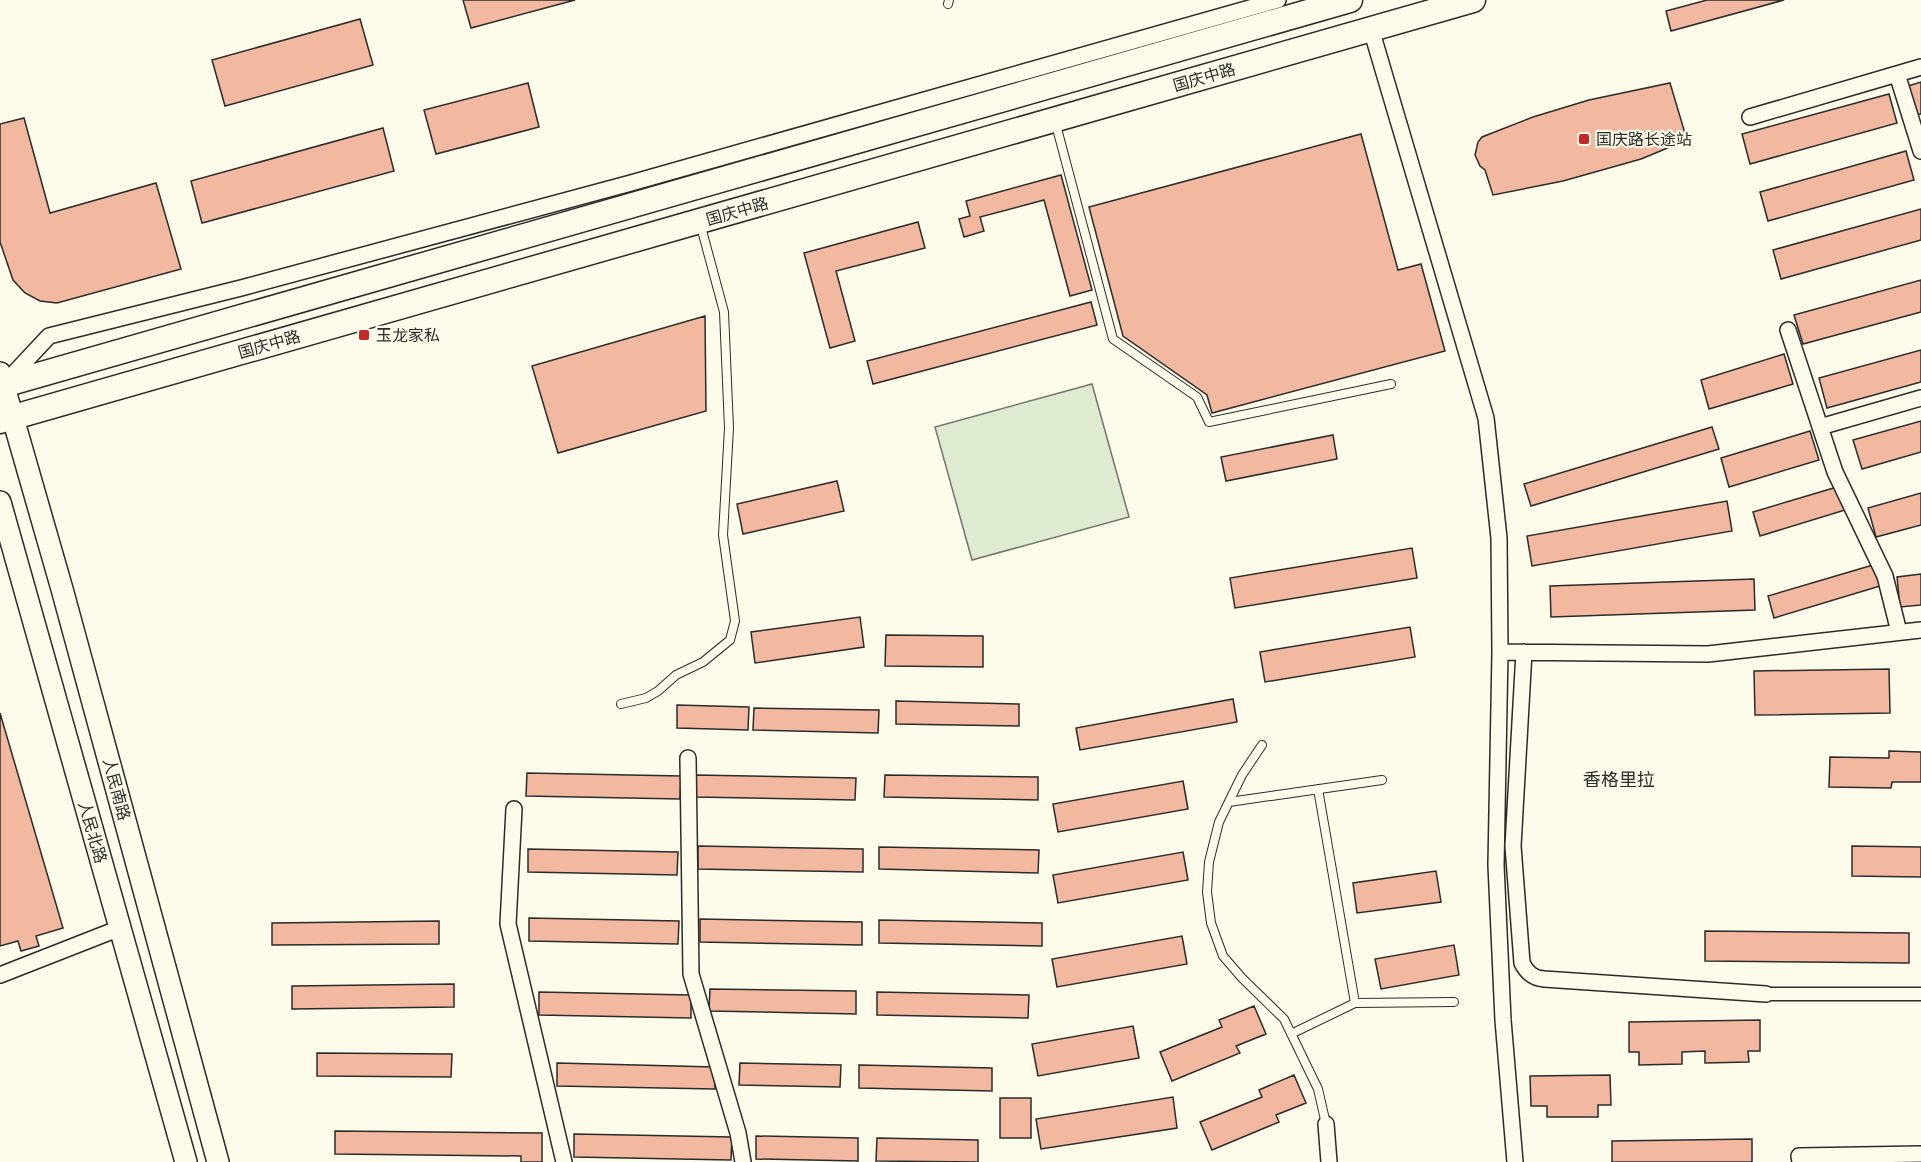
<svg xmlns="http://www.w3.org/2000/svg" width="1921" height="1162" font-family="Barlow,'Noto Sans SC',sans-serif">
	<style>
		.green { fill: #deebd1; stroke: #74746e; stroke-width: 1.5 }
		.building { fill: #f2b8a0; stroke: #2b2b2b; stroke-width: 1.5 }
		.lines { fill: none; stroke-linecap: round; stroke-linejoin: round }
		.service-casing { stroke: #2b2b2b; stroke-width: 10 }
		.pedestrian-casing { stroke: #2b2b2b; stroke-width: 15 }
		.minor-casing { stroke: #2b2b2b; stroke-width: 18 }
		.secondary-casing { stroke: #2b2b2b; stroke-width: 24 }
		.primary-casing { stroke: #2b2b2b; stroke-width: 27 }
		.service { stroke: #fdfbea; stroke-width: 8 }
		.pedestrian { stroke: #fdfbea; stroke-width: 12 }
		.minor { stroke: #fdfbea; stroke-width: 15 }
		.secondary { stroke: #fdfbea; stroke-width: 21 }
		.primary { stroke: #fdfbea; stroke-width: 24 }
		.poi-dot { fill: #c62828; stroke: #fdfbea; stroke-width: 2 }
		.labels { text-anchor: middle; stroke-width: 4.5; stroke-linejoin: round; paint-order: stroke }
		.street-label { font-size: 16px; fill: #2b2b2b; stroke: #fdfbea }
		.poi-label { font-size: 16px; fill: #2b2b2b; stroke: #fdfbea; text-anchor: start }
		.neighbourhood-label { font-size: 18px; fill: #2b2b2b; stroke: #fdfbea }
	</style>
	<rect width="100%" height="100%" fill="#fdfbea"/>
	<path class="green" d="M 1092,384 L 1129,517 L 972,560 L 935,427 Z"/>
	<path class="building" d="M 463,0 L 575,0 L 471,28 Z
		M 1707,0 L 1784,0 L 1671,31 L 1666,11 Z
		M 360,19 L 373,65 L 225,106 L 212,60 Z
		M 1921,82 L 1921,114 L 1916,115 L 1908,86 Z
		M 528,83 L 539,127 L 436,154 L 424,110 Z
		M 1670,83 L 1687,140 L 1641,159 L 1563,181 L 1493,195 L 1485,170 L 1480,166 L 1475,155 L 1478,142 L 1482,137 L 1533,117 L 1589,100 Z
		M 1889,94 L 1897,123 L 1750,164 L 1742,134 Z
		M 24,118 L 50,213 L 156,183 L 181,269 L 57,303 L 40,301 L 25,293 L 13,280 L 0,242 L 0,124 Z
		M 383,128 L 394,171 L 202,223 L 191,181 Z
		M 1361,134 L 1398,270 L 1421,264 L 1445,351 L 1212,413 L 1207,395 L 1123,336 L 1089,207 Z
		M 1906,151 L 1914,180 L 1768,221 L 1760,192 Z
		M 1061,175 L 1092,290 L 1070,296 L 1044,200 L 980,217 L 984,231 L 964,237 L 959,219 L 970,216 L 966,201 Z
		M 1921,209 L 1921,240 L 1781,279 L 1773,250 Z
		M 918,222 L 925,248 L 836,271 L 855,341 L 830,348 L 804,253 Z
		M 1921,280 L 1921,312 L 1803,344 L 1794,315 Z
		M 1091,302 L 1097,325 L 873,384 L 867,361 Z
		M 705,316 L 706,411 L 558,453 L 532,366 Z
		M 1921,350 L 1921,382 L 1827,408 L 1819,378 Z
		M 1784,354 L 1793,384 L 1709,409 L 1701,380 Z
		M 1921,421 L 1921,452 L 1862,469 L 1853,440 Z
		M 1712,427 L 1719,449 L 1531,506 L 1524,484 Z
		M 1810,431 L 1819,460 L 1729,487 L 1721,458 Z
		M 1333,435 L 1337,459 L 1226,481 L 1221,457 Z
		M 837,481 L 844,511 L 743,534 L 737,504 Z
		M 1837,487 L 1845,510 L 1760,536 L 1753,512 Z
		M 1921,493 L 1921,525 L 1876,537 L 1868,508 Z
		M 1727,501 L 1732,531 L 1532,566 L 1527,536 Z
		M 1412,548 L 1417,578 L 1235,608 L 1230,578 Z
		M 1873,565 L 1880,586 L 1774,618 L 1768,596 Z
		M 1921,574 L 1921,605 L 1900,607 L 1897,577 Z
		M 1754,579 L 1755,610 L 1551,617 L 1550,586 Z
		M 860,617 L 864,647 L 755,663 L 751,632 Z
		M 1410,627 L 1415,657 L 1265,682 L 1260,652 Z
		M 886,635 L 983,636 L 983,667 L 885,666 Z
		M 1889,669 L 1890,713 L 1755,715 L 1754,671 Z
		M 1233,699 L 1237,722 L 1080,750 L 1076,728 Z
		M 896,701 L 1019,704 L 1019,726 L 896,724 Z
		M 677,705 L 749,707 L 748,730 L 677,728 Z
		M 754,708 L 879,710 L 878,733 L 753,730 Z
		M 0,713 L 63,928 L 36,936 L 39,946 L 21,951 L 18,941 L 0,946 Z
		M 1889,751 L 1921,752 L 1921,782 L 1892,782 L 1891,788 L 1829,787 L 1830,757 L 1889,758 Z
		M 527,773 L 681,776 L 680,799 L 526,796 Z
		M 695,775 L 856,778 L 855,800 L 695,797 Z
		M 885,775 L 1038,777 L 1038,800 L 884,797 Z
		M 1183,781 L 1188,809 L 1058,832 L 1053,804 Z
		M 698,846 L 863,849 L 863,872 L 698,869 Z
		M 1852,846 L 1921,847 L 1921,877 L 1852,876 Z
		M 879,847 L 1039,850 L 1038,873 L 879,869 Z
		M 528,849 L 678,852 L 677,875 L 528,872 Z
		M 1183,852 L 1188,880 L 1058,903 L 1053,875 Z
		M 1436,871 L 1441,902 L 1357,913 L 1353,883 Z
		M 529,918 L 679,921 L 678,944 L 529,941 Z
		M 700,919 L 862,922 L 862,945 L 700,942 Z
		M 879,920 L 1042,923 L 1042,946 L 879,943 Z
		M 439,921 L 439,944 L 272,945 L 272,923 Z
		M 1705,931 L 1909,933 L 1909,963 L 1705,961 Z
		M 1182,936 L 1187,964 L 1057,987 L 1052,959 Z
		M 1454,945 L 1459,975 L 1381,989 L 1375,959 Z
		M 454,984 L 454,1007 L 292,1009 L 292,986 Z
		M 710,989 L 856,991 L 856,1014 L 709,1011 Z
		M 539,992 L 691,995 L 691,1018 L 539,1015 Z
		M 877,992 L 1029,995 L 1028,1018 L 877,1015 Z
		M 1254,1006 L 1266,1034 L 1236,1046 L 1240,1053 L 1172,1081 L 1160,1052 L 1222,1027 L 1219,1020 Z
		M 1760,1020 L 1760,1051 L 1748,1051 L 1749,1062 L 1705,1063 L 1705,1051 L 1682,1052 L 1682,1064 L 1639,1065 L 1639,1052 L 1629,1052 L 1629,1022 Z
		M 1133,1026 L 1139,1058 L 1038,1076 L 1032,1044 Z
		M 317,1053 L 452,1054 L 451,1077 L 317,1076 Z
		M 557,1063 L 715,1067 L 715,1089 L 557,1086 Z
		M 740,1063 L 841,1065 L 840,1087 L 739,1085 Z
		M 859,1065 L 992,1068 L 992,1091 L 859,1088 Z
		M 1294,1075 L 1306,1103 L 1276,1115 L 1279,1122 L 1212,1150 L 1200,1122 L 1262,1097 L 1259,1090 Z
		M 1610,1075 L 1611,1105 L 1598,1105 L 1598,1117 L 1547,1117 L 1547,1106 L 1531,1106 L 1530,1076 Z
		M 1173,1097 L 1177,1128 L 1041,1149 L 1036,1119 Z
		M 1000,1098 L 1031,1098 L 1031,1138 L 1000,1138 Z
		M 335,1131 L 542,1133 L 542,1162 L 521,1162 L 521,1156 L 335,1154 Z
		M 574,1134 L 732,1137 L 731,1160 L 574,1157 Z
		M 756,1136 L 858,1138 L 858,1161 L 756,1159 Z
		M 877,1138 L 978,1140 L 978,1162 L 876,1161 Z
		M 1752,1139 L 1752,1162 L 1612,1162 L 1612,1141 Z"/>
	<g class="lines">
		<g class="service-casing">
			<path id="service" d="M 948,4 L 949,0
				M 1055,121 L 1113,339 L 1197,397 L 1209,422 L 1391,384
				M 621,704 L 646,698 L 658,691 L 676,675 L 703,662 L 730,640 L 735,621 L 723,535 L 729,428 L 724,312 L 700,223
				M 1262,745 L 1242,775 L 1219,822 L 1209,862 L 1207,892 L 1211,923 L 1223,956 L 1242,978 L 1284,1019 L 1318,1089 L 1326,1124
				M 1318,789 L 1355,1003
				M 1229,802 L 1382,780
				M 1291,1034 L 1355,1003 L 1454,1002"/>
		</g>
		<g class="pedestrian-casing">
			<path id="pedestrian" d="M 1766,994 L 1921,994"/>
		</g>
		<g class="minor-casing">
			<path id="minor" d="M 1371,29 L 1486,418 L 1499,538 L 1500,652 L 1496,865 L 1503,1020 L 1515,1162
				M 1897,74 L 1921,151
				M 1750,117 L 1921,67
				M 1788,330 L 1835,472 L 1885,576 L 1899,632
				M 5,383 L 49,336 L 241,288 L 631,183 L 1278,0
				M 1820,427 L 1921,398
				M 1500,652 L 1708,654 L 1921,630
				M 1524,652 L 1513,846 L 1522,963 C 1527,973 1533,978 1544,979 L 1766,994
				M 688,758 L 691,974 L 738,1133 L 743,1162
				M 514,809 L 508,924 L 564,1162
				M 0,975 L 120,928
				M 1326,1124 L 1329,1162
				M 1800,1162 L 1799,1156 L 1921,1154"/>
		</g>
		<g class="secondary-casing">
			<path id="secondary" d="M 0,373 L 62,589 L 218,1162
				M 0,502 L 186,1162"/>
		</g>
		<g class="primary-casing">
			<path id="primary" d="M 0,386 L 1350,0
				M 0,421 L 1473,0"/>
		</g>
		<use href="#service" class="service"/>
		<use href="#pedestrian" class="pedestrian"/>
		<use href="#minor" class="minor"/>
		<use href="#secondary" class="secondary"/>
		<use href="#primary" class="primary"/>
	</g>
	<g class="poi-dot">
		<rect x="1578" y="133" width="12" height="12" rx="3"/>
		<rect x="358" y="329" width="12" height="12" rx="3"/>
	</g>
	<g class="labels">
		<g class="street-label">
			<text transform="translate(1204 77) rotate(-16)" y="6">国庆中路</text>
			<text transform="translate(737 211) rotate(-16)" y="6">国庆中路</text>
			<text transform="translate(269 344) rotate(-16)" y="6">国庆中路</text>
			<text transform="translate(117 789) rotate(75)" y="6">人民南路</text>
			<text transform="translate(93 832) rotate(74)" y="6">人民北路</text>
		</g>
		<g class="poi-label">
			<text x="1596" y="145">国庆路长途站</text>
			<text x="376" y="341">玉龙家私</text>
		</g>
		<g class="neighbourhood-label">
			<text x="1619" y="786">香格里拉</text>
		</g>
	</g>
</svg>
